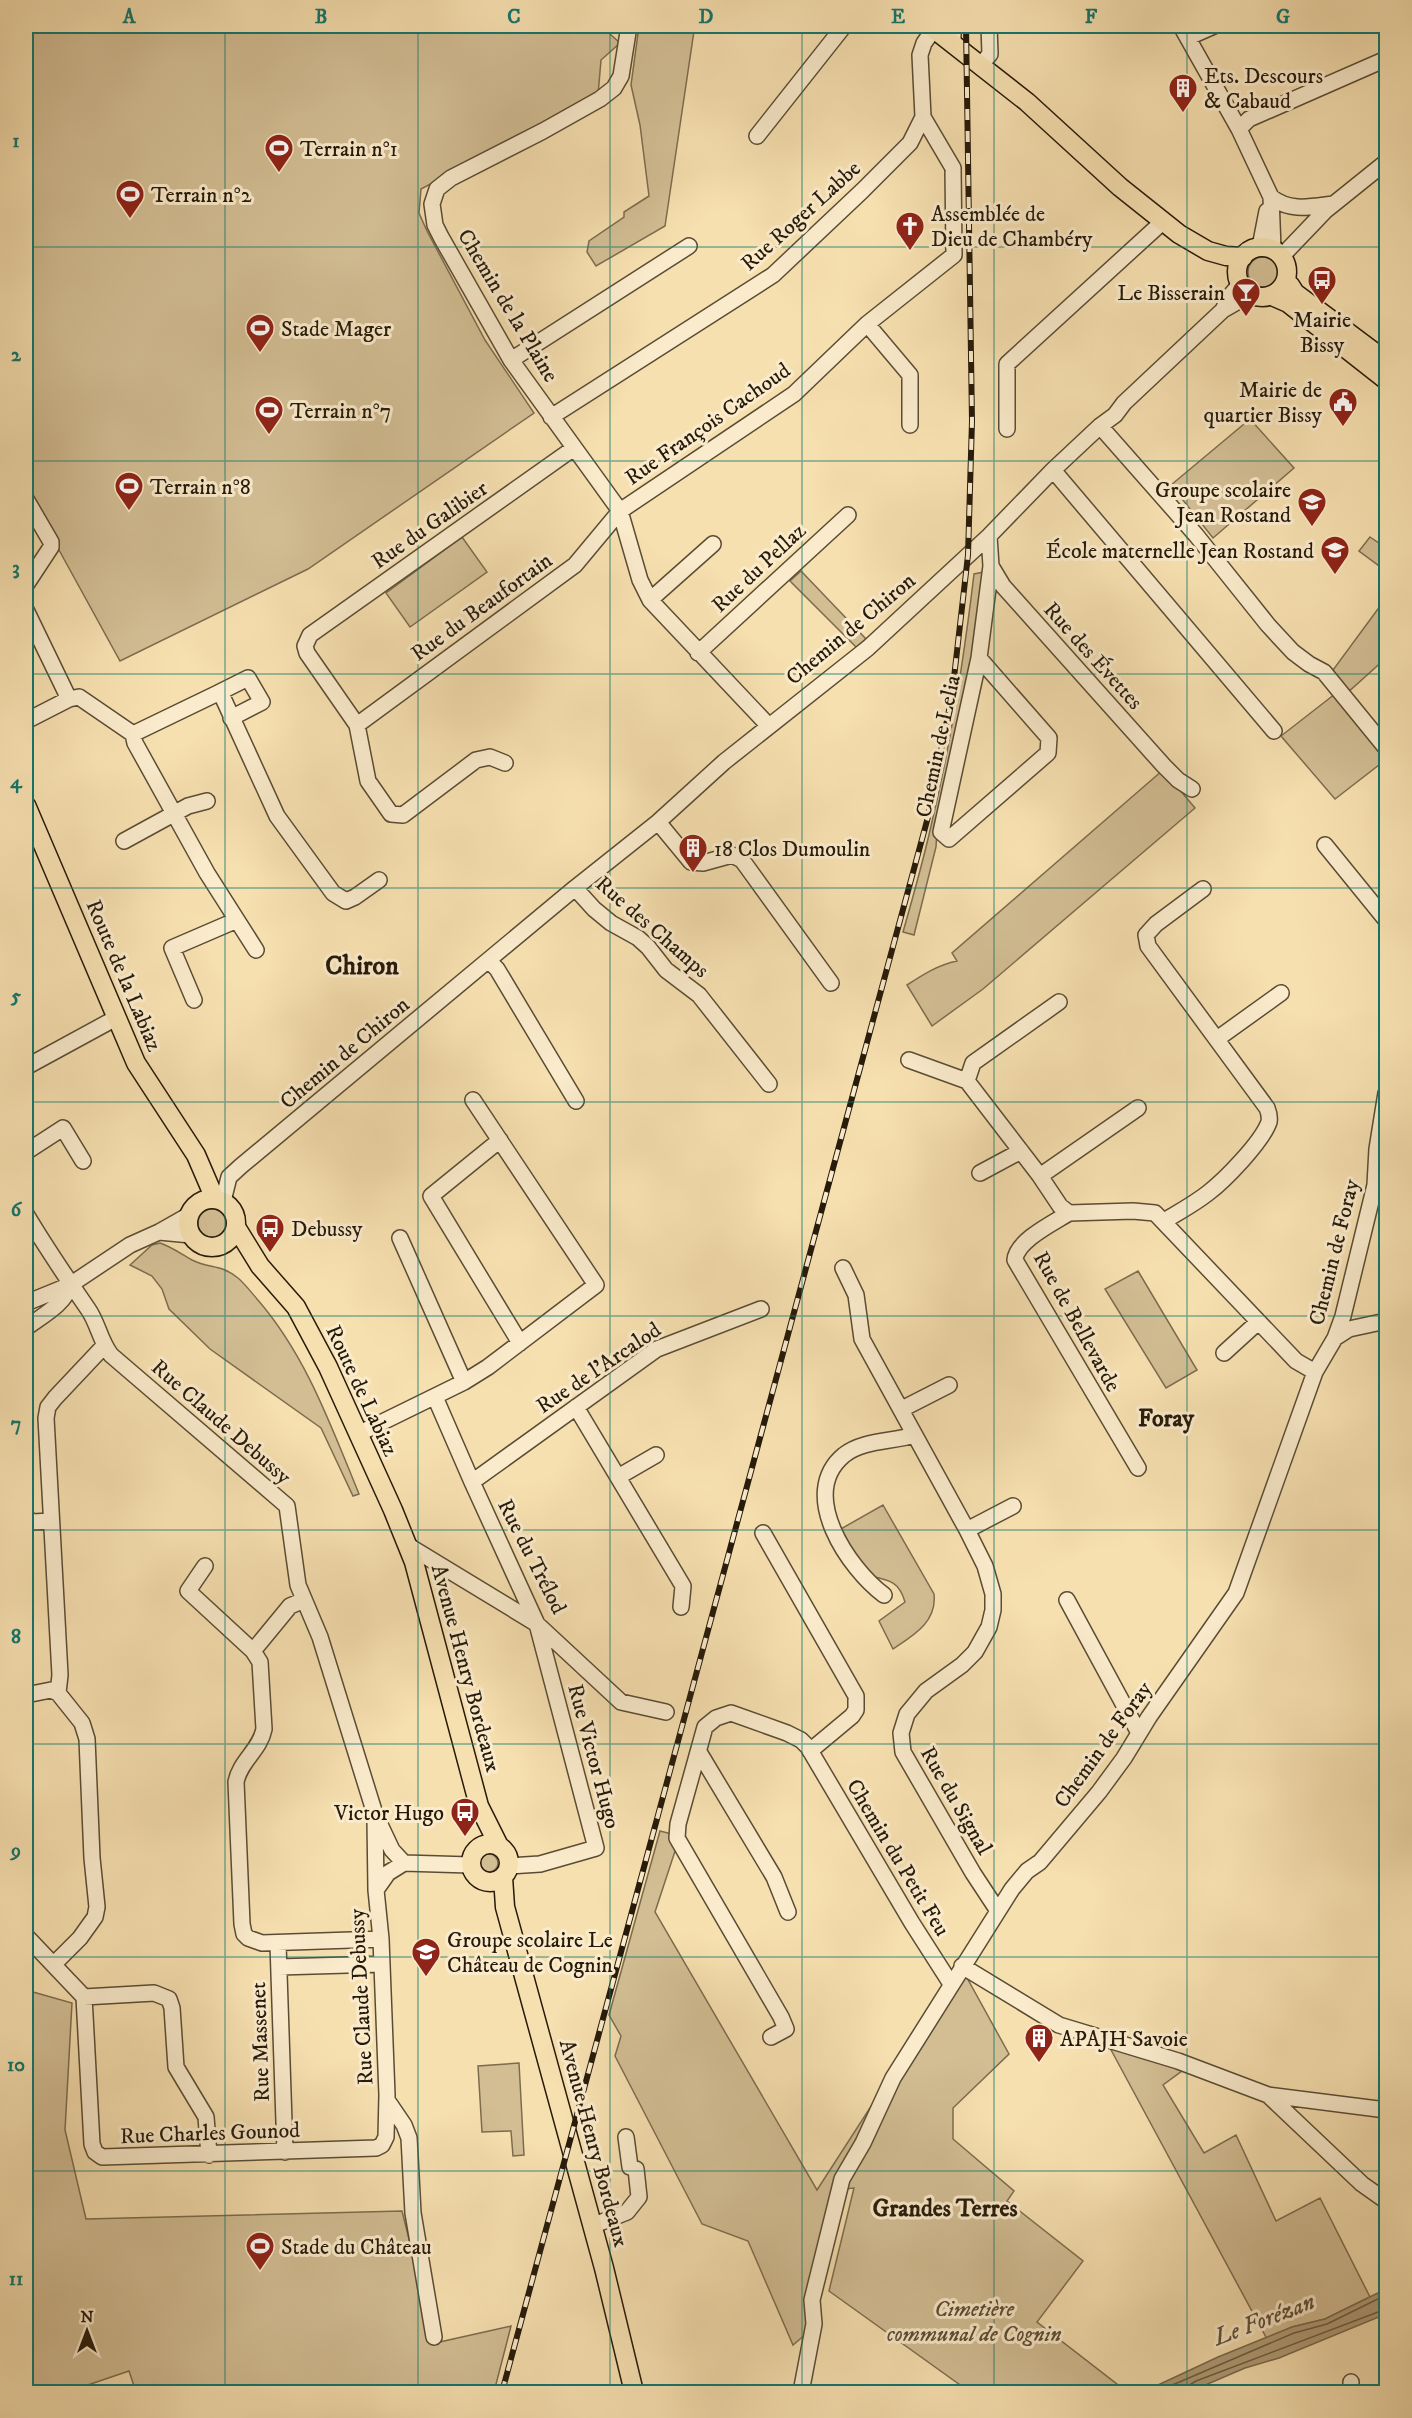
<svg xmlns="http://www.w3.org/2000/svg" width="1412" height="2418" font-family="'IM FELL DW Pica',serif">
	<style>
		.green { fill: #d3be94; stroke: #7c6c4f; stroke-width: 1.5 }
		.water { fill: #b09d78; stroke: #79694c; stroke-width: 1.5 }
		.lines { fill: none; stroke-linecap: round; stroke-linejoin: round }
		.shore { stroke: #6b5c41; stroke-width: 1.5 }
		.minor-casing { stroke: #5a4c34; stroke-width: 18 }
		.major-casing { stroke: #261a0a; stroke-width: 21 }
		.minor { stroke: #faebcc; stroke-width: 15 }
		.major { stroke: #f7e0b0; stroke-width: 18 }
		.rail-casing { stroke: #261a0a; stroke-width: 6 }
		.rail { stroke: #faebcc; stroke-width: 4; stroke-dasharray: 11; stroke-linecap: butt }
		.grid { fill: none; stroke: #0f766e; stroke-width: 1.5; stroke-opacity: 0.55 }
		.labels { text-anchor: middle; stroke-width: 6; stroke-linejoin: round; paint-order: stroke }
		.poi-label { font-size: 22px; fill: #261a0a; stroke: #faebcc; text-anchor: start }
		.street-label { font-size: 22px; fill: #261a0a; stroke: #faebcc }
		.park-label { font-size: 22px; font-style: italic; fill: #5a4b33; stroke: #faebcc }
		.neighbourhood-label { font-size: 24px; font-weight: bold; fill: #261a0a; stroke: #faebcc }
		.water-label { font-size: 24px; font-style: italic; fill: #5d4e36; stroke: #faebcc }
		.quarter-label { font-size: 26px; font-weight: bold; fill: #261a0a; stroke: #faebcc }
		.neatline { fill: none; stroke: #0f766e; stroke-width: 2 }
		.grid-label { font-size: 20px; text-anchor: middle; font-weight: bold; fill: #0f766e }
	</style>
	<rect width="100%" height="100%" fill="#f7e0b0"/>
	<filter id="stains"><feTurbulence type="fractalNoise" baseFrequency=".00333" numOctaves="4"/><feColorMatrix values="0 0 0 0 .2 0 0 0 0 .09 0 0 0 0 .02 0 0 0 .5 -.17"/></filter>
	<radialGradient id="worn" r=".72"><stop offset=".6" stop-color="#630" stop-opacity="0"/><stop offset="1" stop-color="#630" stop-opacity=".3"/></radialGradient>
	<path class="green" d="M 26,26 L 601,26 L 620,43 L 601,60 L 598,95 L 421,189 L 419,213 L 427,231 L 485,340 L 534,413 L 308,569 L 120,661 L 59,550 L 26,483 Z
		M 639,26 L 658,26 L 694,31 L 665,226 L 596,266 L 587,252 L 589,241 L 624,217 L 624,212 L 649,196 L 640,125 L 631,85 Z
		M1248 272a15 15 0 1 1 30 0a15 15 0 1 1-30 0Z
		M 1250,419 L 1294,468 L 1213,538 L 1171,485 Z
		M 462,537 L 487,572 L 410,627 L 386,593 Z
		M 1370,537 L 1386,548 L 1386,571 L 1359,551 Z
		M 801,571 L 866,639 L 856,647 L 790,581 Z
		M 984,572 L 974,658 L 937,831 L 936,847 L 914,935 L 903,932 C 913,897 923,862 931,826 C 951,743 964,658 974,574 Z
		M 1386,598 L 1386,658 L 1346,694 L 1333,670 Z
		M 1335,694 L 1386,757 L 1386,773 L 1379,765 L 1335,799 L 1281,736 Z
		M 1163,770 L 1195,808 L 983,989 L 932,1026 L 907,985 C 924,974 938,965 957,961 L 952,953 Z
		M198 1223a14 14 0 1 1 28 0a14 14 0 1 1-28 0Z
		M 160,1243 C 172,1247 181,1254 192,1260 C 210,1269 221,1264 238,1278 C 245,1284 251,1292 257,1299 C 306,1355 331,1426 359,1494 L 353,1496 L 321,1428 L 210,1349 L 169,1309 L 162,1289 L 152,1276 L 130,1265 L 152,1245 Z
		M 1138,1271 L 1197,1370 L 1166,1388 L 1105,1289 Z
		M 883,1505 L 934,1594 C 937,1622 914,1635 893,1649 L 879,1621 L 905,1602 C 899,1581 889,1580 869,1576 L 839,1530 Z
		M 660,1831 L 680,1836 L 655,1912 L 817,2190 L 961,1967 L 1009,2054 L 953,2108 L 953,2139 L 1014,2191 L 1007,2201 L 1083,2261 L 1037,2322 L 1122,2388 L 1119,2392 L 970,2392 L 829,2291 L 854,2188 L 833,2190 L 807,2302 L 806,2334 L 793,2345 L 748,2241 L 702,2224 L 615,2056 L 621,2036 L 609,2015 Z
		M480 1863a9 9 0 1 1 18 0a9 9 0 1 1-18 0Z
		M 26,1990 L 72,2003 L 65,2130 L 86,2219 L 402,2211 L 435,2343 L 511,2326 L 494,2392 L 136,2392 L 129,2371 L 76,2389 L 26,2392 Z
		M 1110,2048 L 1186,2068 L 1163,2085 L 1204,2153 L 1236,2135 L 1276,2221 L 1320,2198 L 1370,2297 L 1325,2319 L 1292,2327 L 1267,2339 Z
		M 519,2063 L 524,2155 L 513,2156 L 511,2131 L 482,2132 L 478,2066 Z"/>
	<path class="water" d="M 1386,2289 L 1386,2314 L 1279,2358 L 1245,2368 L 1189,2392 L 1143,2392 L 1218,2357 L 1292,2327 L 1325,2319 Z"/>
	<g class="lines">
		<path class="shore" d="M 1156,2392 L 1294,2333 L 1327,2324 L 1386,2295
			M 1187,2392 L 1188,2386 L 1196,2381 L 1386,2309"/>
		<g class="minor-casing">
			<path id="minor" d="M 629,26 L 621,76 L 614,88 L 600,99 L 543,131 L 451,178 L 437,189 L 432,204 L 435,225 L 441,237 L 511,360 L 620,511 L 640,580 L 650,600 L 768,725
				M 953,26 L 953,44
				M 1181,26 L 1239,129 L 1271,197 L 1273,249
				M 1189,37 L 1214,26
				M 981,65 L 990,54 L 989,26
				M 1239,129 L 1249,119 L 1386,59
				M 757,136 L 844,26
				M 1271,197 C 1290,212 1310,207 1333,204
				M 1260,247 L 1267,211
				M 1282,256 L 1325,211 L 1386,162
				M 1223,310 L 1229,297 L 1240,284
				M 867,324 L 910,375 L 910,425
				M 511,360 L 689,246
				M 551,417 L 773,275 L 862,191 L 910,143 L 923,117 L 920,55 L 924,43 L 934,29
				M 1100,426 L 1196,535 L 1268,625 L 1293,652 L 1309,664 L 1324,672 L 1386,748
				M 1007,429 L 1007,364 L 1157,227
				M 1053,470 L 1274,731
				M 26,499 L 51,542 L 51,547 L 26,585
				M 989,536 L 991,566 L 1003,586 L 1164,766 L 1178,780 L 1192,789
				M 650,600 L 713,544
				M 26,610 L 69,699
				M 698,653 L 848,515
				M 979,658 L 941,832 L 949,839 L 1048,753 L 1049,738 L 979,658 L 991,566
				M 218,693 L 248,678 L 262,702 L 231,718
				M 26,721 L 69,699 L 79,697 L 133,734 L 218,693 L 223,698 L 277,816 L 333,893 L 346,901 L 355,897 L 379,880
				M 357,725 L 575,565 L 620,511 L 794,394 L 867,324 L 954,255 L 953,168 L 923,117
				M 133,734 L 135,743 L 207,873 L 256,950
				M 505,763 L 490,757 L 476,760 L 403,815 L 391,814 L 368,781 L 357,725 L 307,653 L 305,646 L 310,635 L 574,448
				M 658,822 L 691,862 L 703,863 L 732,855 L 742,860 L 831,983
				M 124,841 L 188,806 L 207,801
				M 1325,845 L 1386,920
				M 575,888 L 594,909 L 611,923 L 638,938 L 648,947 L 666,970 L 699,995 L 769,1084
				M 489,961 L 497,969 L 576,1101
				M 194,1000 L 172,948 L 237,920
				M 1217,1039 L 1281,993
				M 909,1060 L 967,1081 L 1040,1176 L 1060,1206 L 1069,1213 L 1133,1211 L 1155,1213 L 1296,1361 L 1315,1372
				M 26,1067 L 116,1018
				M 967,1081 L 973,1063 L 1059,1002
				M 500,1140 L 431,1196 L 520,1343
				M 26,1152 L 63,1128 L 83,1161
				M 980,1173 L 1021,1151
				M 1040,1176 L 1138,1108
				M 223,1201 L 229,1177 L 241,1166 L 575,888 L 658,822 L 724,762 L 868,648 L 989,536 L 1053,470 L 1100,426 L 1115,415 L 1124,403 L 1223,310 L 1251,294
				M 1069,1213 C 1053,1223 1016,1241 1015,1260 L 1138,1468
				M 26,1214 C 45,1246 66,1277 88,1309 C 98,1323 100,1341 111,1355 L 287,1506 L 298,1585 L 320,1637 L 375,1814 L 392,1850 L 404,1863 L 470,1865
				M 1164,1221 C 1179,1212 1194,1204 1208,1193 C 1225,1180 1262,1142 1269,1122 C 1270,1117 1269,1113 1267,1108 L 1148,946 L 1146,935 L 1156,924 L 1203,889
				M 159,1232 L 191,1235
				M 400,1238 L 464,1382
				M 843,1268 L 856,1295 L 862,1339 L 967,1530 L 985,1566 L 993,1594 L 993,1610 L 989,1627 L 975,1652 L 962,1665 L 926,1691 L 907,1714 L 901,1733 L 903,1752 L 973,1873 L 998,1911
				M 26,1303 L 70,1285 L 130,1245 L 159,1232 L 189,1215
				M 26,1328 C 40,1317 66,1304 70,1285
				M 1335,1338 L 1349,1329 L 1386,1321
				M 1224,1353 L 1258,1322
				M 435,1397 L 472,1482 L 537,1624 L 621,1702 L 666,1712
				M 576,1407 L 683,1586 L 681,1607
				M 902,1409 L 949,1385
				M 358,1434 L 464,1382 L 488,1367 L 596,1285 L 473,1100
				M 618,1477 L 656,1455
				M 472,1482 L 657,1349 L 761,1309
				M 26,1518 L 33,1522 L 50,1521
				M 967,1530 L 1013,1506
				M 763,1533 L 856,1696 L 856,1710 L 852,1716 L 810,1751
				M 407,1545 L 537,1624 L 596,1848 L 540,1864 L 509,1866
				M 205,1566 L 188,1591 L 253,1651 L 260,1662 L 264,1729 C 260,1750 240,1761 236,1782 L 242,1924 L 244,1934 L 248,1938 L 262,1943 L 381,1939
				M 884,1595 C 849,1569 797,1494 844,1455 C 863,1440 892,1442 914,1435
				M 1067,1600 L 1139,1733
				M 253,1651 L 290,1606 L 304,1600
				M 58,1693 L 60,1675 L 46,1418 L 48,1407 L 55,1398 L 104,1346
				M 26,1695 L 51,1690 L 58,1693
				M 699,1752 L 774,1877 L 788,1912
				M 375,1820 L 376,1890
				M 26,1936 L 84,1997
				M 278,1944 L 285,2152
				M 54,1964 L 80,1938 L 95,1917 L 97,1907 L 92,1858 L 87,1739 L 82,1723 L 58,1693
				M 962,1966 L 1059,2025 L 1178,2061 L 1268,2095 L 1386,2110
				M 279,1967 L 382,1964
				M 84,1997 L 92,2144 L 95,2152 L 102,2157 L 376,2148 L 382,2145 L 386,2137 L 387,2095 L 381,1939 L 376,1890 L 388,1873 L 404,1863
				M 84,1997 L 154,1993 L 169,1999 L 172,2008 L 176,2067 L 206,2117 L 209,2155
				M 771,2037 L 786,2029 L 781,2017 L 677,1838 L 678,1824 L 705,1727 L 716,1718 L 731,1713 L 787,1733 L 801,1740 L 808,1747 L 912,1923 L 951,1984
				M 1268,2095 L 1362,2184 L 1386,2201
				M 387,2100 L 404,2125 L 409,2138 L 413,2213 L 434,2337
				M 592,2226 L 627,2212 L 639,2197 L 636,2169 L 630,2167 L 626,2137
				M 1351,2382 L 1351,2392
				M 801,2392 L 814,2324 L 812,2300 L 842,2179 L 863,2143 L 893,2078 L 1012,1889 L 1027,1871 L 1040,1862 L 1099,1792 L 1124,1758 L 1149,1717 L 1236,1593 L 1315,1372 L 1335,1338 L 1343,1316 L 1375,1185 L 1377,1149 L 1386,1093"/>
		</g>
		<g class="major-casing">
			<path id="major" d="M 930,26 L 1027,102 L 1120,187 L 1179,234 L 1208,251 L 1226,256 L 1243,257
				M1237 272a25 25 0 1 1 50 0a25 25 0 1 1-50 0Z
				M 1290,285 L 1295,293 L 1386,361
				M 1272,296 L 1288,303 L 1386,380
				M 26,805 L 136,1063 L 196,1155 L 215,1199
				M188 1223a24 24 0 1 1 48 0a24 24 0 1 1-48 0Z
				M 236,1227 L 260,1266 L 296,1307 L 328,1367 L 393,1510 L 414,1562 L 479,1806 L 499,1846
				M471 1863a19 19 0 1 1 38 0a19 19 0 1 1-38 0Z
				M 503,1877 L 505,1907 L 604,2268 L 634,2392"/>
		</g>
		<use href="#minor" class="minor"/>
		<use href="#major" class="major"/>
		<g class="rail-casing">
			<path id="rail" d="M 502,2392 L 928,817 L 952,695 L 968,555 L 972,421 L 966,26"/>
		</g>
		<use href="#rail" class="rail"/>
	</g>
	<path class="grid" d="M 225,26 L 225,2392M 418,26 L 418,2392M 610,26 L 610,2392M 802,26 L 802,2392M 994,26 L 994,2392M 1187,26 L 1187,2392M 26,247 L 1386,247M 26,461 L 1386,461M 26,674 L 1386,674M 26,888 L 1386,888M 26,1102 L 1386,1102M 26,1316 L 1386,1316M 26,1530 L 1386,1530M 26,1744 L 1386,1744M 26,1957 L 1386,1957M 26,2171 L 1386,2171"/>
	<defs>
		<g id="building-pin" transform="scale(1.5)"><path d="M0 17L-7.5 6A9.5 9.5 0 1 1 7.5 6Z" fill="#8f2418" stroke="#faebcc"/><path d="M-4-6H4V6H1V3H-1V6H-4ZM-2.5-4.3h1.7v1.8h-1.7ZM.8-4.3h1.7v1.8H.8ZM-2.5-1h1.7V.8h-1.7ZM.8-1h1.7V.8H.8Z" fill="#fff"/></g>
		<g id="stadium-pin" transform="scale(1.5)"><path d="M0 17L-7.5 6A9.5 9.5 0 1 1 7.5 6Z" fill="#8f2418" stroke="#faebcc"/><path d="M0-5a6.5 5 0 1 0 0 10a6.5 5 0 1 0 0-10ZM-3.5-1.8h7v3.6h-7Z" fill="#fff"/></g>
		<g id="church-pin" transform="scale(1.5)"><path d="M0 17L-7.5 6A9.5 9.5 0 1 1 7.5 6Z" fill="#8f2418" stroke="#faebcc"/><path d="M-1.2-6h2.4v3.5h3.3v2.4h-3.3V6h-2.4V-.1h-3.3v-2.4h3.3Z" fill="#fff"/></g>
		<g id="bus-pin" transform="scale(1.5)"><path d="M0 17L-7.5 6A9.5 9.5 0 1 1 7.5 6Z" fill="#8f2418" stroke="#faebcc"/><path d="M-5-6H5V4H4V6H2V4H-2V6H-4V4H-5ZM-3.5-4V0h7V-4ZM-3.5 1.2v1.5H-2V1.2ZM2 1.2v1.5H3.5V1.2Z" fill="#fff"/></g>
		<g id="bar-pin" transform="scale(1.5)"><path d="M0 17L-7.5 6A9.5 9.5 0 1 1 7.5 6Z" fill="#8f2418" stroke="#faebcc"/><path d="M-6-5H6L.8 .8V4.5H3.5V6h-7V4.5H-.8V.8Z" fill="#fff"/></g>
		<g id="civic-pin" transform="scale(1.5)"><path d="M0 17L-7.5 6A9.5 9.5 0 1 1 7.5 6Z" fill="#8f2418" stroke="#faebcc"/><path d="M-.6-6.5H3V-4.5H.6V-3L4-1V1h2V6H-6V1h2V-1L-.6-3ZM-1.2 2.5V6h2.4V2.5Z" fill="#fff"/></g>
		<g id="school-pin" transform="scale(1.5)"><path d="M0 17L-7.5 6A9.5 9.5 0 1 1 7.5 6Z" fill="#8f2418" stroke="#faebcc"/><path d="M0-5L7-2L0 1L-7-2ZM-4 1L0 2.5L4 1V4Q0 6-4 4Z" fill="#fff"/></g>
	</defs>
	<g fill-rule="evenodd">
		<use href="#building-pin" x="1183" y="88"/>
		<use href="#stadium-pin" x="279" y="148"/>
		<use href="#stadium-pin" x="130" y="194"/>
		<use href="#church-pin" x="910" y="226"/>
		<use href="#bus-pin" x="1322" y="280"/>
		<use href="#bar-pin" x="1246" y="292"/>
		<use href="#stadium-pin" x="260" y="328"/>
		<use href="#civic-pin" x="1343" y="402"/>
		<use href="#stadium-pin" x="269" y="410"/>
		<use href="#stadium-pin" x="129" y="486"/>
		<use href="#school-pin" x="1312" y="502"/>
		<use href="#school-pin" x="1335" y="550"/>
		<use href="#building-pin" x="693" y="848"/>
		<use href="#bus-pin" x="270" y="1228"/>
		<use href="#bus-pin" x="465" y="1812"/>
		<use href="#school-pin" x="426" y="1952"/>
		<use href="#building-pin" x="1039" y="2038"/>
		<use href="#stadium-pin" x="260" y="2246"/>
	</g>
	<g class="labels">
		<g class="poi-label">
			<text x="1204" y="83">Ets. Descours<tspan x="1204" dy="25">&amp; Cabaud</tspan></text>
			<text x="300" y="156">Terrain n°1</text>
			<text x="151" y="202">Terrain n°2</text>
			<text x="931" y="221">Assemblée de<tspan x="931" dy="25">Dieu de Chambéry</tspan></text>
			<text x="1225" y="300" text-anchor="end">Le Bisserain</text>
			<text x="1322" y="327" text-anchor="middle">Mairie<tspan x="1322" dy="25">Bissy</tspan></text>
			<text x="281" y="336">Stade Mager</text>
			<text x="1322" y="397" text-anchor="end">Mairie de<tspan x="1322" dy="25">quartier Bissy</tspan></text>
			<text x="290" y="418">Terrain n°7</text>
			<text x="150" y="494">Terrain n°8</text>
			<text x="1291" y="497" text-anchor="end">Groupe scolaire<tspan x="1291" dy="25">Jean Rostand</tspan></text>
			<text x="1314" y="558" text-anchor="end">École maternelle Jean Rostand</text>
			<text x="714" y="856">18 Clos Dumoulin</text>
			<text x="291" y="1236">Debussy</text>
			<text x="444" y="1820" text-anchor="end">Victor Hugo</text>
			<text x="447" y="1947">Groupe scolaire Le<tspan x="447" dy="25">Château de Cognin</tspan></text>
			<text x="1060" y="2046">APAJH Savoie</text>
			<text x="281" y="2254">Stade du Château</text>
		</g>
		<g class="street-label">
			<text transform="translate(800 215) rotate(-42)" y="8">Rue Roger Labbe</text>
			<text transform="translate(509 305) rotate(59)" y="8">Chemin de la Plaine</text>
			<text transform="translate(707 423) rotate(-35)" y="8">Rue François Cachoud</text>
			<text transform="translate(429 524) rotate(-35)" y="8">Rue du Galibier</text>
			<text transform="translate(758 567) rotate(-43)" y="8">Rue du Pellaz</text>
			<text transform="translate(481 606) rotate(-36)" y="8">Rue du Beaufortain</text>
			<text transform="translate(850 628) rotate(-40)" y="8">Chemin de Chiron</text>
			<text transform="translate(1094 655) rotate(48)" y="8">Rue des Évettes</text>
			<text transform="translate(937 746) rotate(-78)" y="8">Chemin de Lelia</text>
			<text transform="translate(653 926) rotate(41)" y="8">Rue des Champs</text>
			<text transform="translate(125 975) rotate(67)" y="8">Route de la Labiaz</text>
			<text transform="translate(344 1052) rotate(-40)" y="8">Chemin de Chiron</text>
			<text transform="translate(1333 1252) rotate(-76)" y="8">Chemin de Foray</text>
			<text transform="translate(1078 1321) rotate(61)" y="8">Rue de Bellevarde</text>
			<text transform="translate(598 1367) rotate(-34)" y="8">Rue de l'Arcalod</text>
			<text transform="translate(363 1390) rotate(65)" y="8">Route de Labiaz</text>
			<text transform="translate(222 1421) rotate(41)" y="8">Rue Claude Debussy</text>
			<text transform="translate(533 1556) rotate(63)" y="8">Rue du Trélod</text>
			<text transform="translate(467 1668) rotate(75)" y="8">Avenue Henry Bordeaux</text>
			<text transform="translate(1102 1744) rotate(-54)" y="8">Chemin de Foray</text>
			<text transform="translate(595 1756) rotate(75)" y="8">Rue Victor Hugo</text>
			<text transform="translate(957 1800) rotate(60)" y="8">Rue du Signal</text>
			<text transform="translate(899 1857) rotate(59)" y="8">Chemin du Petit Feu</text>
			<text transform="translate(360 1997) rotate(-93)" y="8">Rue Claude Debussy</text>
			<text transform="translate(259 2042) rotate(-92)" y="8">Rue Massenet</text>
			<text transform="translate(210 2132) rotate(-2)" y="8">Rue Charles Gounod</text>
			<text transform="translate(595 2143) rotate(75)" y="8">Avenue Henry Bordeaux</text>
		</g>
		<g class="park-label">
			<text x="974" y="2316">Cimetière<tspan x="974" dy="25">communal de Cognin</tspan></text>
		</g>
		<g class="neighbourhood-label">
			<text x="1166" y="1426">Foray</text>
			<text x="945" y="2216">Grandes Terres</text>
		</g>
		<g class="water-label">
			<text transform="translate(1264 2319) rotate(-21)" y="8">Le Forézan</text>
		</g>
		<g class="quarter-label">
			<text x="362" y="974">Chiron</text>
		</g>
	</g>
	<rect width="1412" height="2418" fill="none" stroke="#f7e0b0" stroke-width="66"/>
	<g transform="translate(87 2331)" stroke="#faebcc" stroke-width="4.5" paint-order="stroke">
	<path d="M0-4.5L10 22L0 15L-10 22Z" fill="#261a0a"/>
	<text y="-9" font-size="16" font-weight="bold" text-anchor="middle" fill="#261a0a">N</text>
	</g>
	<rect x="33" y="33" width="1346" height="2352" class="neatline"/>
	<g class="grid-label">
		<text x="129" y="23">A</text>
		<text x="321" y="23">B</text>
		<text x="514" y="23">C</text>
		<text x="706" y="23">D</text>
		<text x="898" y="23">E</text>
		<text x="1091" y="23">F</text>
		<text x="1283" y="23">G</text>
		<text x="16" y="147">1</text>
		<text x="16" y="361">2</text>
		<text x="16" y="574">3</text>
		<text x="16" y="788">4</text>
		<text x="16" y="1002">5</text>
		<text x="16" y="1216">6</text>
		<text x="16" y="1430">7</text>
		<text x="16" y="1643">8</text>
		<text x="16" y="1857">9</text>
		<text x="16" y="2071">10</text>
		<text x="16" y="2285">11</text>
	</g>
	<rect width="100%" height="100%" filter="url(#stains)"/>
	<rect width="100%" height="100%" fill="url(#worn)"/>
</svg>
